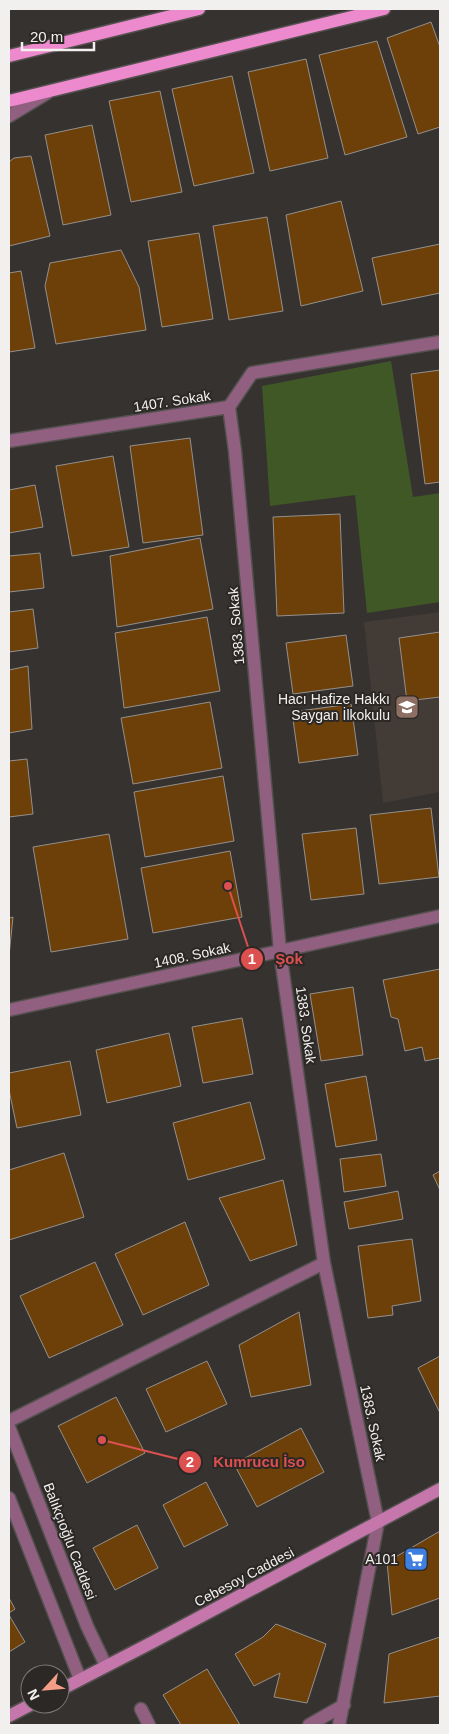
<svg xmlns="http://www.w3.org/2000/svg" width="449" height="1734" font-family="Helvetica,sans-serif">
	<style>
		.built { fill: #433b35 }
		.green { fill: #405726 }
		.building { fill: #6e4009; stroke: #93908d }
		.lines { fill: none; stroke-linecap: round; stroke-linejoin: round }
		.minor-casing { stroke: #53504e; stroke-width: 15 }
		.tertiary-casing { stroke: #53504e; stroke-width: 15 }
		.secondary-casing { stroke: #53504e; stroke-width: 15 }
		.primary-casing { stroke: #53504e; stroke-width: 15 }
		.minor { stroke: #916080; stroke-width: 12 }
		.tertiary { stroke: #916080; stroke-width: 12 }
		.secondary { stroke: #c577ac; stroke-width: 12 }
		.primary { stroke: #ed89cd; stroke-width: 12 }
		.labels { text-anchor: middle; stroke-width: 4; stroke-linejoin: round; paint-order: stroke }
		.street-label { font-size: 14px; fill: #f2f0ee; stroke: #2b2826 }
		.poi-label { font-size: 14px; fill: #f2f0ee; stroke: #2b2826; text-anchor: end }
		.leader { fill: none; stroke: #dc5050; stroke-width: 2 }
		.callout-dot { fill: #dc5050; stroke: #2b2826; stroke-width: 2 }
		.mark-label { font-size: 15px; text-anchor: middle; font-weight: bold; fill: #fff }
		.callout-label { font-size: 15px; text-anchor: middle; font-weight: bold; fill: #dc5050; stroke: #2b2826; stroke-width: 4; stroke-linejoin: round; paint-order: stroke }
	</style>
	<rect width="100%" height="100%" fill="#353230"/>
	<path class="built" d="M 440,612 L 440,792 L 383,803 L 364,622 Z"/>
	<path class="green" d="M 391,361 L 413,497 L 440,493 L 440,602 L 367,613 L 355,495 L 270,506 L 262,386 Z"/>
	<path class="building" d="M 431,22 L 440,47 L 440,127 L 418,134 L 387,38 Z
		M 377,41 L 407,137 L 345,155 L 319,55 Z
		M 306,59 L 328,158 L 270,171 L 248,72 Z
		M 232,76 L 254,173 L 194,186 L 172,89 Z
		M 160,91 L 182,192 L 131,202 L 109,101 Z
		M 92,125 L 111,215 L 63,225 L 45,135 Z
		M 31,156 L 50,236 L 9,246 L 9,162 L 14,158 Z
		M 341,201 L 363,291 L 301,306 L 286,215 Z
		M 267,217 L 283,311 L 229,320 L 213,226 Z
		M 199,233 L 213,319 L 162,327 L 148,241 Z
		M 440,244 L 440,293 L 382,305 L 372,258 Z
		M 121,250 L 139,287 L 146,330 L 56,344 L 45,286 L 50,263 Z
		M 21,271 L 35,348 L 9,352 L 9,273 Z
		M 440,370 L 440,482 L 425,484 L 411,374 Z
		M 190,438 L 203,535 L 143,543 L 130,446 Z
		M 113,456 L 129,547 L 72,556 L 56,466 Z
		M 35,485 L 43,527 L 9,533 L 9,490 Z
		M 340,514 L 344,613 L 277,616 L 273,517 Z
		M 200,538 L 213,609 L 117,627 L 110,556 Z
		M 40,553 L 44,588 L 9,592 L 9,556 Z
		M 33,609 L 38,648 L 9,652 L 9,612 Z
		M 207,617 L 220,691 L 124,708 L 115,633 Z
		M 440,632 L 440,697 L 407,701 L 399,638 Z
		M 346,635 L 353,686 L 293,694 L 286,643 Z
		M 28,666 L 32,729 L 9,733 L 9,670 Z
		M 210,702 L 222,768 L 133,784 L 121,718 Z
		M 351,704 L 358,755 L 299,763 L 292,712 Z
		M 27,759 L 33,814 L 9,817 L 9,761 Z
		M 223,776 L 234,841 L 145,857 L 134,792 Z
		M 431,808 L 439,877 L 379,884 L 370,815 Z
		M 356,828 L 364,894 L 311,900 L 302,834 Z
		M 109,834 L 128,939 L 51,952 L 33,847 Z
		M 230,851 L 242,917 L 153,933 L 141,868 Z
		M 13,917 L 9,956 L 9,918 Z
		M 440,969 L 440,1058 L 425,1061 L 422,1047 L 405,1051 L 398,1019 L 391,1017 L 383,980 Z
		M 353,987 L 363,1055 L 321,1061 L 310,994 Z
		M 242,1018 L 253,1074 L 203,1083 L 192,1027 Z
		M 169,1033 L 181,1086 L 107,1103 L 96,1050 Z
		M 70,1061 L 81,1115 L 17,1128 L 9,1090 L 9,1073 Z
		M 366,1076 L 377,1140 L 336,1147 L 325,1084 Z
		M 250,1102 L 265,1159 L 188,1180 L 173,1123 Z
		M 64,1153 L 84,1217 L 9,1240 L 9,1170 Z
		M 381,1154 L 386,1186 L 344,1192 L 340,1159 Z
		M 440,1171 L 440,1190 L 433,1175 Z
		M 283,1180 L 297,1245 L 250,1261 L 219,1198 Z
		M 398,1191 L 403,1219 L 349,1229 L 344,1202 Z
		M 185,1222 L 209,1285 L 143,1315 L 115,1254 Z
		M 412,1239 L 421,1301 L 392,1306 L 393,1315 L 368,1318 L 358,1246 Z
		M 95,1262 L 123,1325 L 49,1358 L 20,1296 Z
		M 299,1312 L 311,1385 L 251,1397 L 239,1345 Z
		M 440,1356 L 440,1413 L 418,1368 Z
		M 207,1361 L 227,1404 L 166,1432 L 146,1389 Z
		M 116,1397 L 145,1453 L 87,1483 L 58,1426 Z
		M 301,1428 L 324,1472 L 257,1507 L 234,1464 Z
		M 206,1482 L 228,1525 L 184,1547 L 163,1505 Z
		M 137,1525 L 158,1568 L 115,1590 L 93,1548 Z
		M 440,1531 L 440,1598 L 392,1615 L 387,1562 Z
		M 9,1598 L 15,1609 L 9,1613 Z
		M 9,1615 L 25,1642 L 9,1652 Z
		M 276,1624 L 326,1644 L 307,1703 L 274,1697 L 280,1673 L 254,1686 L 235,1654 L 263,1637 Z
		M 440,1637 L 440,1696 L 384,1703 L 389,1654 Z
		M 207,1669 L 240,1725 L 181,1725 L 163,1695 Z"/>
	<g class="lines">
		<g class="minor-casing">
			<path id="minor" d="M 229,407 L 235,451 L 280,951 L 324,1263 L 378,1522 L 339,1725
				M 9,441 L 229,407 L 252,373 L 440,342
				M 9,1010 L 440,916
				M 9,1421 L 324,1263
				M 141,1709 L 149,1725
				M 309,1725 L 344,1705"/>
		</g>
		<g class="tertiary-casing">
			<path id="tertiary" d="M 9,116 L 47,93
				M 9,1427 L 87,1626 L 106,1666
				M 9,1498 L 80,1679"/>
		</g>
		<g class="secondary-casing">
			<path id="secondary" d="M 60,1690 L 151,1643 L 440,1489
				M 9,1716 L 32,1704"/>
		</g>
		<g class="primary-casing">
			<path id="primary" d="M 9,56 L 199,9
				M 9,101 L 384,9"/>
		</g>
		<use href="#minor" class="minor"/>
		<use href="#tertiary" class="tertiary"/>
		<use href="#secondary" class="secondary"/>
		<use href="#primary" class="primary"/>
	</g>
	<defs>
		<g id="school-square" transform="scale(1.25)"><rect x="-9" y="-9" width="18" height="18" rx="4" fill="#8d6e63" stroke="#2b2826"/><path d="M0-5L7-2L0 1L-7-2ZM-4 1L0 2.5L4 1V4Q0 6-4 4Z" fill="#fff"/></g>
		<g id="supermarket-square" transform="scale(1.25)"><rect x="-9" y="-9" width="18" height="18" rx="4" fill="#3f7fe0" stroke="#2b2826"/><path d="M-6-5.5h2.5l.6 2H6L4.5 2H-2.5L-4.4-4H-6ZM-1.5 3.2a1.3 1.3 0 1 0 .1 0ZM3 3.2a1.3 1.3 0 1 0 .1 0Z" fill="#fff"/></g>
	</defs>
	<g fill-rule="evenodd">
		<use href="#school-square" x="407" y="707"/>
		<use href="#supermarket-square" x="416" y="1559"/>
	</g>
	<g class="labels">
		<g class="street-label">
			<text transform="translate(172 401) rotate(-9)" y="5">1407. Sokak</text>
			<text transform="translate(236 626) rotate(-95)" y="5">1383. Sokak</text>
			<text transform="translate(192 955) rotate(-12)" y="5">1408. Sokak</text>
			<text transform="translate(306 1025) rotate(82)" y="5">1383. Sokak</text>
			<text transform="translate(373 1423) rotate(78)" y="5">1383. Sokak</text>
			<text transform="translate(70 1541) rotate(69)" y="5">Balıkçıoğlu Caddesi</text>
			<text transform="translate(244 1577) rotate(-28)" y="5">Cebesoy Caddesi</text>
		</g>
		<g class="poi-label">
			<text x="390" y="704">Hacı Hafize Hakkı<tspan x="390" dy="16">Saygan İlkokulu</tspan></text>
			<text x="398" y="1564">A101</text>
		</g>
	</g>
	<path class="leader" d="M228 886L252 959M102 1440L190 1462"/>
	<g class="callout-dot">
		<circle cx="228" cy="886" r="5"/>
		<circle cx="102" cy="1440" r="5"/>
		<circle cx="252" cy="959" r="12"/>
		<circle cx="190" cy="1462" r="12"/>
	</g>
	<g class="mark-label">
		<text x="252" y="964">1</text>
		<text x="190" y="1467">2</text>
	</g>
	<g class="callout-label">
		<text x="289" y="964">Şok</text>
		<text x="259" y="1467">Kumrucu İso</text>
	</g>
	<rect width="449" height="1734" fill="none" stroke="#f2f0ee" stroke-width="20"/>
	<g transform="translate(45 1689) rotate(244)"><circle r="24" fill="#2b2826" stroke="#7b7876"/>
	<path d="M0-4L9 19L0 12L-9 19Z" fill="#f49e87"/>
	<text y="-8" font-size="14" font-weight="bold" text-anchor="middle" fill="#f2f0ee">N</text>
	</g>
	<path d="M22 42v8h72v-8" fill="none" stroke="#f2f0ee" stroke-width="2.5"/>
	<text x="30" y="42" font-size="15" fill="#f2f0ee" stroke="#2b2826" stroke-width="4" paint-order="stroke">20 m</text>
</svg>
